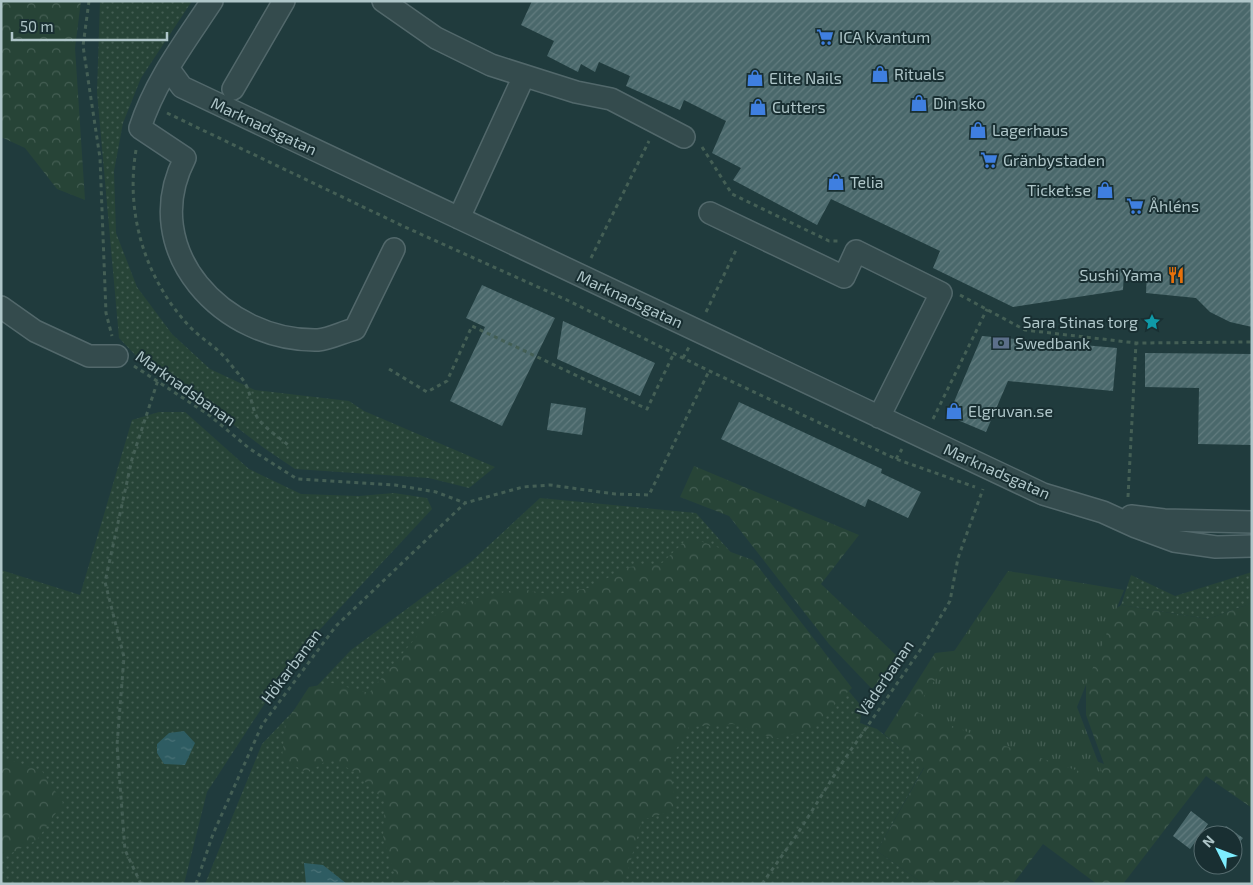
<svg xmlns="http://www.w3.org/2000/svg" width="1253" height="885" font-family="'Exo 2',sans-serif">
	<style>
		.grass { fill: url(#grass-dots) }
		.forest { fill: url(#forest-crowns) }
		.park { fill: url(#park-tufts) }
		.water { fill: url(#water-ripples) }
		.building { fill: url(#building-hatch) }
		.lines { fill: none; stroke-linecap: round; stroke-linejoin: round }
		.minor-casing { stroke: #52686b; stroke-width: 24 }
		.path { stroke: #445f55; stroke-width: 3; stroke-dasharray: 4 4; stroke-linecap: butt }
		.minor { stroke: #344b4d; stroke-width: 21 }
		.labels { text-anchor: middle; stroke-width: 4; stroke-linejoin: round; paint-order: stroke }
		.poi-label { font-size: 16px; fill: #afc6c9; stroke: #192f32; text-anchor: start }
		.street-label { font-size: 16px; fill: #afc6c9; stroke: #192f32 }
	</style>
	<defs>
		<pattern id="grass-dots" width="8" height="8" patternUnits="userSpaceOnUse" patternTransform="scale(1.25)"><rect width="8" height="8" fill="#274437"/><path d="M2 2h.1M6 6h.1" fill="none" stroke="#445e53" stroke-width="1.8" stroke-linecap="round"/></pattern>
		<pattern id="forest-crowns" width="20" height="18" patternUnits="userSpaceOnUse" patternTransform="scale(1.25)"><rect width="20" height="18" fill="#274437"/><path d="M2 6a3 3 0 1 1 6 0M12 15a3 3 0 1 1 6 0" fill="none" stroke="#445e53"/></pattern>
		<pattern id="park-tufts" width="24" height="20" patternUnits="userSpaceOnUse" patternTransform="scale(1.25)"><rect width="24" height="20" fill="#274437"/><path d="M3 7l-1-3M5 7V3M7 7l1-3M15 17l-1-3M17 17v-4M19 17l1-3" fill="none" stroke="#445e53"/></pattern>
		<pattern id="water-ripples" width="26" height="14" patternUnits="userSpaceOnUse" patternTransform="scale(1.25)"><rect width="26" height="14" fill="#2e5c62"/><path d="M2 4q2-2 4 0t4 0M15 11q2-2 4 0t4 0" fill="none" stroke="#4a7277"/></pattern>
		<pattern id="building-hatch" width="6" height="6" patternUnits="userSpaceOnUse" patternTransform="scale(1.25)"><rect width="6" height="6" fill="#4a686b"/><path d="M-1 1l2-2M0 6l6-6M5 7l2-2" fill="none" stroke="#627c7f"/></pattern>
	</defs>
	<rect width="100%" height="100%" fill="#203b3d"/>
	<path class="grass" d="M 100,1 L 192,1 L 141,78 L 123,123 L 114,171 L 116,233 L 137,287 L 172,334 L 210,369 L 255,390 L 349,401 L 364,411 L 495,467 L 469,488 L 429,478 L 295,469 L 264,448 L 164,372 L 139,359 L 119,338 L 97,92 Z
		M 159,412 L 185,412 L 249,469 L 301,494 L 359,496 L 394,493 L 427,498 L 432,509 L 297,654 L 207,792 L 184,884 L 1,884 L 1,570 L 80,595 L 132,420 Z
		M 540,498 L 696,513 L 781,609 L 862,707 L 860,723 L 877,729 L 924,767 L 877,851 L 924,884 L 205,884 L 262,744 L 351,650 L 473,560 Z
		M 1252,572 L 1252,603 L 1208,619 L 1121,605 L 1131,575 L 1175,596 Z"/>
	<path class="forest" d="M 1,1 L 81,1 L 75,48 L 85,200 L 57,189 L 25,148 L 1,137 Z
		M 694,466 L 859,535 L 821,584 L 898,657 L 872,689 L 829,644 L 729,516 L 680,497 Z
		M 689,537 L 753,560 L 852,688 L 809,730 L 775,739 L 733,724 L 689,727 L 670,760 L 676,810 L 642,820 L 627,874 L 612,884 L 516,884 L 505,881 L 505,884 L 398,884 L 383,838 L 385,801 L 356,773 L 331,758 L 307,773 L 282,758 L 285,724 L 309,687 L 332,683 L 369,693 L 435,615 L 485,595 L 521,589 L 553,595 L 588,588 L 629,567 L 662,563 Z
		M 1252,603 L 1252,808 L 1206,776 L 1123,884 L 1097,884 L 1043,844 L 1013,884 L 924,884 L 877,851 L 924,768 L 884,734 L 935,653 L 979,648 L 1070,751 L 1104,764 L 1086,715 L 1086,630 L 1121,605 L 1208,619 Z
		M 1,757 L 42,771 L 63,803 L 37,840 L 4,857 L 1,856 Z"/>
	<path class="park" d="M 1008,571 L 1124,590 L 1077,707 L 1105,780 L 988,740 L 914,711 Z"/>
	<path class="water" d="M 184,731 L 195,743 L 185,765 L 164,764 L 157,753 L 157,744 L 169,733 Z
		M 304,863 L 323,865 L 347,884 L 306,884 Z"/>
	<path class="building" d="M 532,1 L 1252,1 L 1252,327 L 1230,322 L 1210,312 L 1196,298 L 1146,293 L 1147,272 L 1124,271 L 1123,290 L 1013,307 L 933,268 L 940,251 L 831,199 L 817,225 L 733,180 L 741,168 L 712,153 L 726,121 L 684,100 L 680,110 L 626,86 L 630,76 L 599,62 L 595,72 L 581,64 L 578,72 L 547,56 L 554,41 L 521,25 Z
		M 482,285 L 555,318 L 502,426 L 450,401 L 485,327 L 466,318 Z
		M 563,321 L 655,363 L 640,396 L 557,359 Z
		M 982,336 L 1117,348 L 1113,391 L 1008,381 L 986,432 L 948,416 Z
		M 1145,353 L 1252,354 L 1252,445 L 1198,444 L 1199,388 L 1145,387 Z
		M 739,402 L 882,469 L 881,473 L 921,492 L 908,518 L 868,499 L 865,507 L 721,439 Z
		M 551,403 L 586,408 L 582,435 L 547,430 Z
		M 1191,811 L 1208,824 L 1190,849 L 1173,836 Z
		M 1226,826 L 1243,838 L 1233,851 L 1233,835 L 1219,835 Z"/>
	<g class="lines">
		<g class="minor-casing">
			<path id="minor" d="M 212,1 C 185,42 155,81 140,128 L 185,158 C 137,251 224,342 318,340 C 330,339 343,332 355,329 L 394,249
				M 383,1 L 436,38 L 491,65 L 576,92 L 611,99 L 684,137
				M 168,68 L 182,87 L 1043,494 L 1103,512 L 1136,527 L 1174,541 L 1216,547 L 1252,546
				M 233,89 L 284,1
				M 710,213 L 844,277 L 856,251 L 941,293 L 879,417
				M 459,218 L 524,76
				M 1,307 L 35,331 L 89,356 L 117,356
				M 1131,516 L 1164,520 L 1252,522"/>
		</g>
		<path class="path" d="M 89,1 L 83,46 L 100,158 L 106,313 L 112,336
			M 167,113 L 405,227 L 569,301 L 699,366 L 896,459 L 975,487
			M 702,147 L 732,194 L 829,241 L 839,241
			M 136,150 C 125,215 146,281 191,328 C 203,340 218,348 228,361 C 234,369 242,377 246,385 C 251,395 252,408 257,417 C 264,428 279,437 288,445
			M 591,258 L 649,141
			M 960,295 L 1025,330 L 1136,343 L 1252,342
			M 706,312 L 737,248
			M 683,358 L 689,347
			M 134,366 L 209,415 L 250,449 L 297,479 L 395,485 L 436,492 L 465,503
			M 389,369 L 427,392 L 447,381 L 472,326 L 647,409 L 674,353
			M 933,419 L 987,309
			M 896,459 L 902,449
			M 1128,497 L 1136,343
			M 141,884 L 125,850 L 117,745 L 124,657 L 105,582 L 132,459 L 158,380
			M 196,884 L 213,834 L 262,725 L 336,626 L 465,503 L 523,487 L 550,485 L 615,494 L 649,495 L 709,371
			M 762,884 L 796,836 L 844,760 L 923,646 L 950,601 L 958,558 L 983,489"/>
		<use href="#minor" class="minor"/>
	</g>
	<defs>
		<g id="supermarket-bare" transform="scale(1.35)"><path d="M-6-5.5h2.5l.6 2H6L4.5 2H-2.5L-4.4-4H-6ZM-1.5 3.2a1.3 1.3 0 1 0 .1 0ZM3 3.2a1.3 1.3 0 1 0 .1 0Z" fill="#3f7fe0" stroke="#192f32" stroke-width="2.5" paint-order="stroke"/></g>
		<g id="shop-bare" transform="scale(1.35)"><path d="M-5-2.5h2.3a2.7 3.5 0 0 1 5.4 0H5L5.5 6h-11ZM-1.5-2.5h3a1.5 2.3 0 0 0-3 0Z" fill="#3f7fe0" stroke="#192f32" stroke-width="2.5" paint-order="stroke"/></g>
		<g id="restaurant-bare" transform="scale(1.35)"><path d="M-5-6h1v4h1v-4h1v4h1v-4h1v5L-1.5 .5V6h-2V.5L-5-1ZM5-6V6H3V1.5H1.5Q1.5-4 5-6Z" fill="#e8710a" stroke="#192f32" stroke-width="2.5" paint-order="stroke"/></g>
		<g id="sight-bare" transform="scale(1.35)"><path d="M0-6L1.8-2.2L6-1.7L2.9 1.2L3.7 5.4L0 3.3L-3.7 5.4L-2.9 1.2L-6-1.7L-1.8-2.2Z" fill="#0f9aa8" stroke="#192f32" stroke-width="2.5" paint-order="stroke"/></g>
		<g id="bank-bare" transform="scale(1.35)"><path d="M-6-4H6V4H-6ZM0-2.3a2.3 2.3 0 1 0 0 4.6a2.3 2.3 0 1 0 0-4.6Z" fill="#5c6f8a" stroke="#192f32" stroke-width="2.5" paint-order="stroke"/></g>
	</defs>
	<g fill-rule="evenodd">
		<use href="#supermarket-bare" x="825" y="37"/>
		<use href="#shop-bare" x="880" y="74"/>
		<use href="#shop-bare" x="755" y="78"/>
		<use href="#shop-bare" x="919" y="103"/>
		<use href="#shop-bare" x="758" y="107"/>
		<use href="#shop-bare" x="978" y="130"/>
		<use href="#supermarket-bare" x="989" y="160"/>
		<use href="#shop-bare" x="836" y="182"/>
		<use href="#shop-bare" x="1105" y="190"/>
		<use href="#supermarket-bare" x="1135" y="206"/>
		<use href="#restaurant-bare" x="1176" y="275"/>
		<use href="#sight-bare" x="1152" y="322"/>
		<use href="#bank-bare" x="1001" y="343"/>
		<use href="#shop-bare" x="954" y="411"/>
	</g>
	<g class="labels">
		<g class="poi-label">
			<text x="839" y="43">ICA Kvantum</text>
			<text x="894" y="80">Rituals</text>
			<text x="769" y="84">Elite Nails</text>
			<text x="933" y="109">Din sko</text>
			<text x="772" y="113">Cutters</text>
			<text x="992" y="136">Lagerhaus</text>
			<text x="1003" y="166">Gränbystaden</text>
			<text x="850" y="188">Telia</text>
			<text x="1091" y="196" text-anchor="end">Ticket.se</text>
			<text x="1149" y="212">Åhléns</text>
			<text x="1162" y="281" text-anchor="end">Sushi Yama</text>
			<text x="1138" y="328" text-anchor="end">Sara Stinas torg</text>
			<text x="1015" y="349">Swedbank</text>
			<text x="968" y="417">Elgruvan.se</text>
		</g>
		<g class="street-label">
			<text transform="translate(264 126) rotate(25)" y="6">Marknadsgatan</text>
			<text transform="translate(630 299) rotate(25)" y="6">Marknadsgatan</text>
			<text transform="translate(186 388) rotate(35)" y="6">Marknadsbanan</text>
			<text transform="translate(997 471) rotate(24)" y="6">Marknadsgatan</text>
			<text transform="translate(291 666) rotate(-53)" y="6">Hökarbanan</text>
			<text transform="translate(885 678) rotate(-56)" y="6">Väderbanan</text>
		</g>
	</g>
	<rect width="1253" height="885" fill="none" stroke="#afc6c9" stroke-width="5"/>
	<g transform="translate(1218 850) rotate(312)"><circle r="24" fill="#192f32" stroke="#556b6e"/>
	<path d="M0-4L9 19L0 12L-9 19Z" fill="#7eeeff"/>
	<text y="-8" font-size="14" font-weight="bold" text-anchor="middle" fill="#afc6c9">N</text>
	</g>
	<path d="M12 32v8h155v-8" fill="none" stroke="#afc6c9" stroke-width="2.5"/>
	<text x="20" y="32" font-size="15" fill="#afc6c9" stroke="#192f32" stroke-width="4" paint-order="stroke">50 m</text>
</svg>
